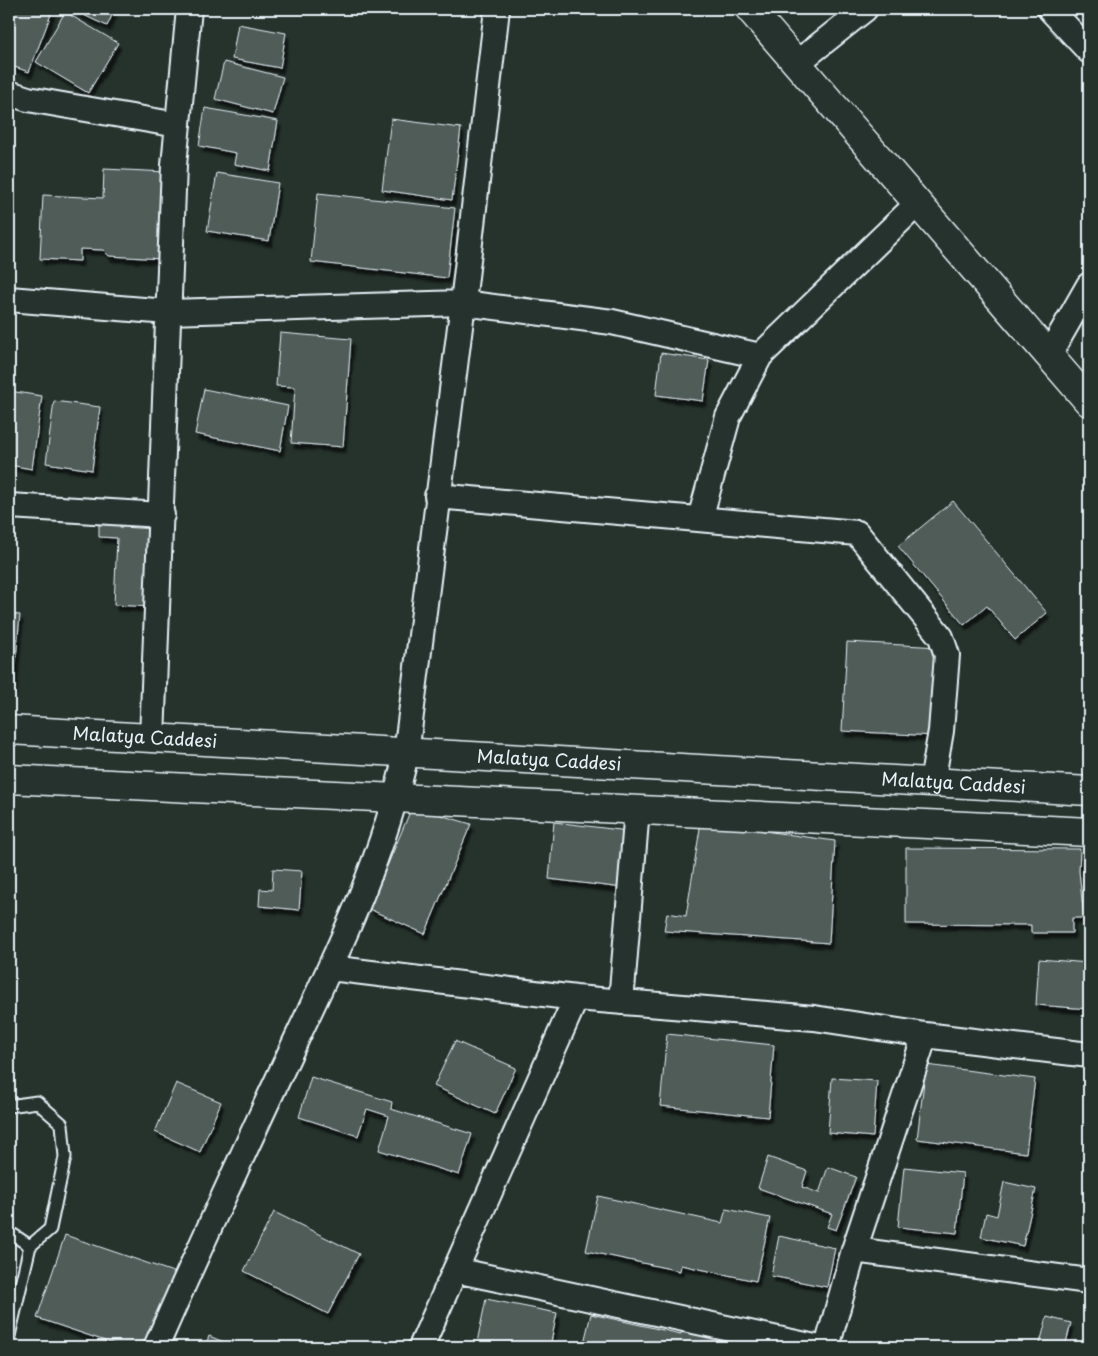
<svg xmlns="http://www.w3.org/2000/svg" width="1098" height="1356" font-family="'Playpen Sans',sans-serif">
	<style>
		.building { fill: #505c59; stroke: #e8f1f8; filter: url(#shadow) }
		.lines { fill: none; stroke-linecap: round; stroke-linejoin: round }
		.service-casing { stroke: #e8f1f8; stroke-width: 15 }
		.minor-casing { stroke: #e8f1f8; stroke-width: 28 }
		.tertiary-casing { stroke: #e8f1f8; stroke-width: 31 }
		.service { stroke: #26332d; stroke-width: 11 }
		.minor { stroke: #26332d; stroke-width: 24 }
		.tertiary { stroke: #26332d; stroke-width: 28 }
		.labels { text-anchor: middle; stroke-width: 4; stroke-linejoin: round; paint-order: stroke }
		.street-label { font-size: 18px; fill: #e8f1f8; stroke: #26332d }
	</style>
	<defs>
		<filter id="shadow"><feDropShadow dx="3" dy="5.5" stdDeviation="1" flood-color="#0009"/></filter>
	</defs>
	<rect width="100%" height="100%" fill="#26332d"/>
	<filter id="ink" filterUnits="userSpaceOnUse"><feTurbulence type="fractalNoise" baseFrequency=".02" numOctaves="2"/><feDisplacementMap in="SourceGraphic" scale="10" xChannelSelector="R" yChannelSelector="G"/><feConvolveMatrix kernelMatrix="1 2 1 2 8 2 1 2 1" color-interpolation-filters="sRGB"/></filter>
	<g filter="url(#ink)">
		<path class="building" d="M 9,9 L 53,9 L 29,72 L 9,65 Z
			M 76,9 L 115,9 L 107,26 L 75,11 Z
			M 65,12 L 118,43 L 88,93 L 36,62 Z
			M 238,24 L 286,33 L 280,68 L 232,59 Z
			M 224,62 L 283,77 L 273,114 L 215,99 Z
			M 205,108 L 278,121 L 270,171 L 234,164 L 236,153 L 199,146 Z
			M 391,119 L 461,128 L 452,200 L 382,190 Z
			M 104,169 L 167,172 L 163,259 L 109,256 L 103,250 L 80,249 L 80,261 L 40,259 L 43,195 L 103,198 Z
			M 217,173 L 278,183 L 269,241 L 207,231 Z
			M 318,193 L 455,208 L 447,278 L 311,262 Z
			M 280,333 L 351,339 L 343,447 L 291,443 L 295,387 L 276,386 Z
			M 661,353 L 709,360 L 703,401 L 656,395 Z
			M 204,389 L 288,406 L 280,451 L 195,434 Z
			M 9,391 L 42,396 L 32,469 L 9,465 Z
			M 54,401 L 100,407 L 92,470 L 46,463 Z
			M 953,501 L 1047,613 L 1015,640 L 987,606 L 964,625 L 898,546 Z
			M 99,517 L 118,518 L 120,527 L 157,529 L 153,607 L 114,605 L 117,538 L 99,537 Z
			M 9,614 L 20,615 L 13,691 L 9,690 Z
			M 847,642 L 940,647 L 935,736 L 842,731 Z
			M 412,807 L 471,824 L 425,934 L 369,909 Z
			M 554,822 L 628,831 L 623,888 L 549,879 Z
			M 701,822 L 835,841 L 829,943 L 664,931 L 667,913 L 686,916 Z
			M 906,848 L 1080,849 L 1079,871 L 1084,918 L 1072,918 L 1072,933 L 1031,933 L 1031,925 L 906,924 Z
			M 273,869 L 302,871 L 299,910 L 259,906 L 260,889 L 272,890 Z
			M 1039,959 L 1089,963 L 1089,1009 L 1036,1005 Z
			M 667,1034 L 774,1045 L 768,1117 L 660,1106 Z
			M 455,1041 L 516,1068 L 495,1114 L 434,1086 Z
			M 926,1065 L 1035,1079 L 1026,1153 L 917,1139 Z
			M 311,1077 L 392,1102 L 391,1109 L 472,1134 L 459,1175 L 379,1150 L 389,1116 L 367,1109 L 358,1136 L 299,1117 Z
			M 832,1078 L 877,1081 L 873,1137 L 828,1133 Z
			M 176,1083 L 221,1102 L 200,1152 L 155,1132 Z
			M 768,1157 L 807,1171 L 802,1187 L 819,1193 L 828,1167 L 856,1177 L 836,1230 L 827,1227 L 832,1214 L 758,1188 Z
			M 904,1167 L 963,1173 L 957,1233 L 898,1227 Z
			M 1004,1182 L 1036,1189 L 1023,1246 L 981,1237 L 986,1213 L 997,1216 Z
			M 598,1196 L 722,1223 L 726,1209 L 770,1218 L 756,1281 L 681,1265 L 680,1271 L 586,1251 Z
			M 274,1212 L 359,1254 L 328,1314 L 244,1271 Z
			M 65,1235 L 176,1273 L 151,1347 L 123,1347 L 37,1318 Z
			M 779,1236 L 835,1248 L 827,1287 L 771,1276 Z
			M 486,1299 L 557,1313 L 550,1347 L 476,1347 Z
			M 591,1314 L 681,1334 L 683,1327 L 731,1338 L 729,1347 L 583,1347 Z
			M 1047,1317 L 1071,1323 L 1065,1347 L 1039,1347 Z
			M 209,1336 L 236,1347 L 205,1347 Z"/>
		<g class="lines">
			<g class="service-casing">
				<path id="service" d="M 9,1106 L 37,1102 L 62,1124 L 65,1157 L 50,1229 L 30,1246 L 9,1232
					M 9,1336 L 30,1246"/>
			</g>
			<g class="minor-casing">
				<path id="minor" d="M 1050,9 L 1089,51
					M 797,63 L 865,9
					M 9,93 L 28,99 L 178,125
					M 9,299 L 168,312 L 463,303 L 612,322 L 760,356
					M 1049,355 L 1089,285
					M 437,496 L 857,533 L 941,637 L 947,655 L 941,731 L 932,783
					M 9,506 L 162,515
					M 700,519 L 728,417 L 760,356 L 918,203
					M 152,739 L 174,165 L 189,9
					M 330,968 L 576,998 L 814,1018 L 925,1035 L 1089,1055
					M 621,1002 L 637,809
					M 854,1250 L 1089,1281
					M 455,1270 L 815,1347
					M 156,1347 C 201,1243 249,1141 297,1038 C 340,947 385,853 406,754 L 463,303 L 497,9
					M 421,1347 L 576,998
					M 827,1347 L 854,1250 L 925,1035"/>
			</g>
			<g class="tertiary-casing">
				<g id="tertiary">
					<path d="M 750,9 L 1089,402"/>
					<path id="s1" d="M 9,730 L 1089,791"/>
					<path d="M 9,779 L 1089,832"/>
				</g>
			</g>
			<use href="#service" class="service"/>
			<use href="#minor" class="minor"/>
			<use href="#tertiary" class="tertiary"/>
		</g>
	</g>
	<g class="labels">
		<g class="street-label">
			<text dy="6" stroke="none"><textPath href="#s1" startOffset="136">Malatya Caddesi</textPath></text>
			<text dy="6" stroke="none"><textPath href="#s1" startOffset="541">Malatya Caddesi</textPath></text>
			<text dy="6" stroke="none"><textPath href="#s1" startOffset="946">Malatya Caddesi</textPath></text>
		</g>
	</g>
	<rect width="1098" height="1356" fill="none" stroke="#26332d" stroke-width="30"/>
	<rect x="15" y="15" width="1068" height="1326" fill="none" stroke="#e8f1f8" stroke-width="2" filter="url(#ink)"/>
</svg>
